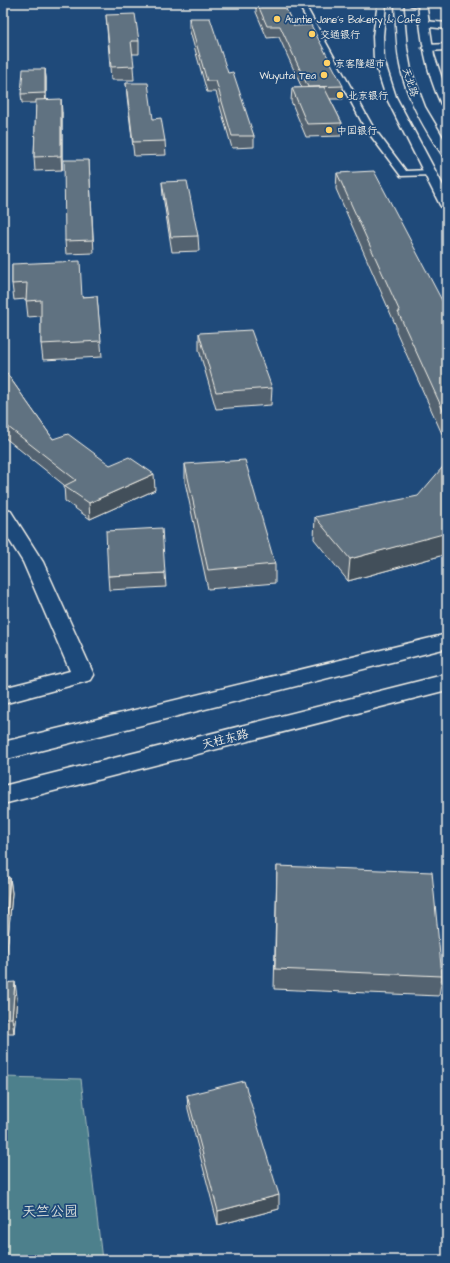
<svg xmlns="http://www.w3.org/2000/svg" width="450" height="1263" font-family="'Architects Daughter','LXGW WenKai TC',sans-serif">
	<style>
		.green { fill: #4e808c; stroke: #a1b8ba }
		.lines { fill: none; stroke-linecap: round; stroke-linejoin: round }
		.lane-casing { stroke: #f4f1e8; stroke-width: 3 }
		.street-casing { stroke: #f4f1e8; stroke-width: 3 }
		.secondary-casing { stroke: #f4f1e8; stroke-width: 3 }
		.primary-casing { stroke: #f4f1e8; stroke-width: 3 }
		.lane { fill: #1f4a7a; fill-rule: evenodd }
		.street { fill: #1f4a7a; fill-rule: evenodd }
		.secondary { fill: #1f4a7a; fill-rule: evenodd }
		.primary { fill: #1f4a7a; fill-rule: evenodd }
		.wall { fill: #53626f; stroke: #f4f1e8 }
		.shaded-wall { fill: #43505a; stroke: #f4f1e8 }
		.building { fill: #607281; stroke: #f4f1e8 }
		.poi-dot { fill: #ffd166; stroke: #1f4a7a; stroke-width: 1.5 }
		.labels { text-anchor: middle; stroke-width: 3.5; stroke-linejoin: round; paint-order: stroke }
		.far-poi-label { font-size: 10px; fill: #f4f1e8; stroke: #1f4a7a; text-anchor: start }
		.far-street-label { font-size: 10px; fill: #f4f1e8; stroke: #1f4a7a }
		.street-label { font-size: 12px; fill: #f4f1e8; stroke: #1f4a7a }
		.near-park-label { font-size: 14px; fill: #dbe0da; stroke: #1f4a7a }
	</style>
	<rect width="100%" height="100%" fill="#1f4a7a"/>
	<filter id="ink" filterUnits="userSpaceOnUse"><feTurbulence type="fractalNoise" baseFrequency=".025" numOctaves="2"/><feDisplacementMap in="SourceGraphic" scale="8" xChannelSelector="R" yChannelSelector="G"/><feConvolveMatrix kernelMatrix="1 2 1 2 8 2 1 2 1" color-interpolation-filters="sRGB"/></filter>
	<g filter="url(#ink)">
		<path class="green" d="M 3,1077 L 81,1079 L 102,1260 L 3,1260 Z"/>
		<g class="lines">
			<g class="lane-casing">
				<path id="lane" d="M 298,3 L 304,3 L 373,127 L 406,171 L 430,170 L 434,173 L 433,175 L 401,176 L 365,128 Z"/>
			</g>
			<g class="street-casing">
				<path id="street" d="M 378,3 L 386,3 L 383,36 L 384,60 L 396,97 L 447,193 L 447,209 L 442,208 L 440,205 L 386,97 L 374,60 L 373,36 Z
					M 424,21 L 447,23 L 447,29 L 421,26 L 419,24 Z
					M 447,44 L 447,50 L 427,51 L 422,48 L 427,45 Z
					M 3,508 L 10,510 L 43,562 L 94,675 L 91,680 L 3,704 L 3,688 L 70,671 L 23,562 L 3,530 Z"/>
			</g>
			<g class="secondary-casing">
				<path id="secondary" d="M 408,3 L 425,3 C 422,7 411,7 408,3 Z"/>
			</g>
			<g class="primary-casing">
				<path id="primary" d="M 395,3 L 403,3 L 407,48 L 411,70 L 425,107 L 447,144 L 447,157 L 443,156 C 425,130 408,101 401,70 C 396,48 396,25 395,3 Z
					M 418,3 L 426,3 L 434,55 L 447,93 L 447,107 L 441,104 C 426,72 421,38 418,3 Z
					M 447,634 L 447,648 L 3,760 L 3,742 Z
					M 447,674 L 447,690 L 3,804 L 3,786 Z"/>
			</g>
			<use href="#lane" class="lane"/>
			<use href="#street" class="street"/>
			<use href="#secondary" class="secondary"/>
			<use href="#primary" class="primary"/>
		</g>
		<path class="wall" d="M 256,3 L 283,3 L 294,26 L 343,86 L 343,99 L 330,99 L 342,123 L 341,136 L 306,137 L 291,101 L 292,88 L 302,88 L 279,37 L 267,38 L 256,12 Z
			M 106,15 L 139,41 L 139,54 L 132,54 L 134,80 L 111,80 Z
			M 189,18 L 228,73 L 254,136 L 254,147 L 232,148 L 216,92 L 207,92 L 189,28 Z
			M 45,69 L 46,78 L 46,100 L 62,112 L 62,170 L 35,171 L 34,157 L 36,103 L 22,103 L 21,94 Z
			M 126,83 L 153,119 L 165,141 L 166,155 L 134,156 L 127,96 Z
			M 89,160 L 94,253 L 66,254 L 65,241 Z
			M 337,173 L 447,310 L 447,445 L 396,331 L 396,326 L 336,189 Z
			M 162,182 L 198,236 L 199,251 L 172,252 L 163,196 Z
			M 12,264 L 82,297 L 97,296 L 102,357 L 43,360 L 41,344 L 41,316 L 28,317 L 26,299 L 14,300 L 12,284 Z
			M 199,333 L 272,388 L 271,405 L 216,409 L 199,350 Z
			M 3,368 L 53,439 L 110,465 L 155,490 L 90,519 L 65,501 L 64,485 L 4,437 L 3,437 Z
			M 185,464 L 275,564 L 275,583 L 208,589 L 185,482 Z
			M 315,517 L 440,556 L 348,581 L 314,539 Z
			M 165,573 L 166,587 L 109,590 L 108,576 Z
			M 277,866 L 442,976 L 439,996 L 274,989 Z
			M 3,878 L 10,878 L 12,893 L 4,983 L 17,997 L 14,1033 L 3,1033 Z
			M 187,1095 L 279,1209 L 218,1225 L 188,1109 Z"/>
		<path class="shaded-wall" d="M 45,69 L 46,78 L 46,102 L 45,93 Z
			M 61,99 L 62,112 L 62,170 L 61,156 Z
			M 154,474 L 155,490 L 90,519 L 89,503 Z
			M 447,532 L 447,552 L 440,556 L 348,581 L 350,559 Z
			M 10,878 L 12,893 L 3,998 L 3,955 Z
			M 15,982 L 17,997 L 14,1033 L 12,1018 Z
			M 279,1195 L 279,1209 L 218,1225 L 218,1211 Z"/>
		<path class="building" d="M 257,3 L 283,3 L 294,26 L 311,25 L 343,86 L 308,87 L 280,26 L 267,26 Z
			M 135,14 L 139,41 L 131,41 L 134,66 L 111,67 L 106,15 Z
			M 189,18 L 210,18 L 228,73 L 233,72 L 254,136 L 232,136 L 216,81 L 207,81 Z
			M 23,69 L 45,69 L 45,93 L 21,94 Z
			M 126,83 L 148,83 L 153,119 L 161,118 L 165,141 L 133,142 Z
			M 324,87 L 342,123 L 307,124 L 292,88 Z
			M 61,99 L 61,156 L 34,157 L 36,100 Z
			M 64,160 L 89,160 L 93,240 L 65,241 Z
			M 374,171 L 447,310 L 447,419 L 398,312 L 400,312 L 337,173 Z
			M 187,181 L 198,236 L 171,237 L 162,182 Z
			M 80,261 L 82,297 L 97,296 L 101,341 L 41,344 L 41,300 L 26,301 L 27,283 L 12,284 L 12,264 Z
			M 251,330 L 272,388 L 216,392 L 199,333 Z
			M 3,368 L 53,439 L 68,434 L 110,465 L 129,457 L 154,474 L 89,503 L 64,486 L 76,480 L 3,423 Z
			M 245,460 L 275,564 L 208,570 L 185,464 Z
			M 447,462 L 447,532 L 443,534 L 350,559 L 315,517 L 418,496 Z
			M 162,528 L 165,573 L 108,576 L 106,531 Z
			M 277,866 L 432,872 L 442,976 L 275,969 Z
			M 3,878 L 10,878 L 3,955 Z
			M 15,982 L 12,1018 L 3,1018 L 3,983 Z
			M 244,1081 L 279,1195 L 218,1211 L 187,1095 Z"/>
	</g>
	<g class="poi-dot">
		<circle cx="277" cy="19" r="4"/>
		<circle cx="312" cy="34" r="4"/>
		<circle cx="327" cy="63" r="4"/>
		<circle cx="324" cy="75" r="4"/>
		<circle cx="340" cy="95" r="4"/>
		<circle cx="329" cy="130" r="4"/>
	</g>
	<g class="labels">
		<g class="far-poi-label">
			<text x="285" y="23">Auntie Jane's Bakery &amp; Cafe</text>
			<text x="320" y="38">交通银行</text>
			<text x="335" y="67">京客隆超市</text>
			<text x="316" y="79" text-anchor="end">Wuyutai Tea</text>
			<text x="348" y="99">北京银行</text>
			<text x="337" y="134">中国银行</text>
		</g>
		<g class="far-street-label">
			<text transform="translate(411 82) rotate(72)" y="4">天北路</text>
		</g>
		<g class="street-label">
			<text transform="translate(225 739) rotate(-14)" y="4">天柱东路</text>
		</g>
		<g class="near-park-label">
			<text x="50" y="1216">天竺公园</text>
		</g>
	</g>
	<rect width="450" height="1263" fill="none" stroke="#1f4a7a" stroke-width="16"/>
	<rect x="8" y="8" width="434" height="1247" fill="none" stroke="#f4f1e8" stroke-width="1.5" filter="url(#ink)"/>
</svg>
